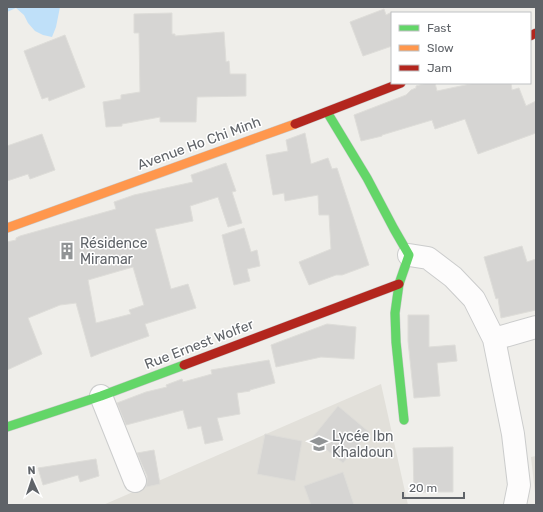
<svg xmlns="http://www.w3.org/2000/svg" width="543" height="512" font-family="Rubik,sans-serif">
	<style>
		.education { fill: #e2e0da }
		.water { fill: #bfe0f9 }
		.building { fill: #d6d5d3; stroke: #deddd9; fill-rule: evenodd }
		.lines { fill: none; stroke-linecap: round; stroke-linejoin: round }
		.street-casing { stroke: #cbcccc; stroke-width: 24 }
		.fast-casing { stroke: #cacacb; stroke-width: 10 }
		.slow-casing { stroke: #cacacb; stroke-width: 10 }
		.jam-casing { stroke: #cacacb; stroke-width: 10 }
		.street { stroke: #fdfcfc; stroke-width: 22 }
		.fast { stroke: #63d668; stroke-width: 9 }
		.slow { stroke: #ff974d; stroke-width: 9 }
		.jam { stroke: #b3261e; stroke-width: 9 }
		.labels { text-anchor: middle; stroke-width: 3; stroke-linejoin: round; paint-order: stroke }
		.street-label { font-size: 14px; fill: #5f6368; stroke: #fff }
		.poi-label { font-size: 14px; fill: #5f6368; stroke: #fff; text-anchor: start }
	</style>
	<rect width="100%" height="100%" fill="#efeeea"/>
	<path class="education" d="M 381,384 L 408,505 L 103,505 Z
		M 536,456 L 536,502 L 531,457 Z"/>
	<path class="water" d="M 7,7 L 60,7 L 56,27 L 52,37 L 43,35 L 35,31 L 28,23 L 24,15 L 16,8 L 7,12 Z"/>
	<path class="building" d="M 384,9 L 386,15 L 392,12 L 392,46 L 363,56 L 350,22 Z
		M 172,13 L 172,34 L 175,34 L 175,36 L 224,32 L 226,62 L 229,61 L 230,74 L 246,74 L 246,96 L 197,97 L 196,122 L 160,122 L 160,117 L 122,124 L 122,126 L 106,127 L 103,102 L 121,99 L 121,95 L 140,92 L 139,33 L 134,33 L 134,14 Z
		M 65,35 L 85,87 L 49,101 L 48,97 L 42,99 L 24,51 Z
		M 427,83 L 435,83 L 437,91 L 475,83 L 511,83 L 512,90 L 519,88 L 526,106 L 536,101 L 536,133 L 478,154 L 465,119 L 435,129 L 432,120 L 382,135 L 382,136 L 361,141 L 354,115 L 406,95 L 411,90 L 416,88 L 416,86 Z
		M 305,133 L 311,164 L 328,158 L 332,169 L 337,168 L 369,265 L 342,275 L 336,275 L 309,285 L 299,262 L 331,249 L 329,215 L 319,215 L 318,195 L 285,201 L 284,193 L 273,195 L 266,155 L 288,151 L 286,140 Z
		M 42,134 L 55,170 L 30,179 L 28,174 L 7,181 L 7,146 Z
		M 226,163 L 236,191 L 232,192 L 242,223 L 228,227 L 218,197 L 190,206 L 193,221 L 155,229 L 171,289 L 188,284 L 196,308 L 145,324 L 149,336 L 101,353 L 91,357 L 76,303 L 60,305 L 28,318 L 42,354 L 7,370 L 7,242 L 16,240 L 16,238 L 20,236 L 116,209 L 114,202 L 134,195 L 193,182 L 191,175 ZM 133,267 L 144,305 L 129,310 L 131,314 L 96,323 L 88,280 Z
		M 244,228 L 251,252 L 257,250 L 260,266 L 247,269 L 250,281 L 234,285 L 222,235 Z
		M 522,246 L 527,262 L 536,259 L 536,310 L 501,318 L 498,298 L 496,299 L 484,257 Z
		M 408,315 L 429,315 L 429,347 L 455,345 L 457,361 L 437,363 L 440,396 L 414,398 L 408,341 Z
		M 327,324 L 356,327 L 354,359 L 321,357 L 276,367 L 271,345 Z
		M 269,360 L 275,383 L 250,390 L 250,391 L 237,393 L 240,414 L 217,418 L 223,440 L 205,444 L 201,426 L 188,429 L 183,410 L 126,425 L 117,403 L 146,392 L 167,387 L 166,385 L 182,379 L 183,382 L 212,374 L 211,370 Z
		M 338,406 L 369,432 L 343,463 L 312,438 Z
		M 265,434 L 302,441 L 295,481 L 257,474 Z
		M 453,447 L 453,492 L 414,492 L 413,448 Z
		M 154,450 L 160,484 L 146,487 L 147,482 L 147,476 L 137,453 Z
		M 96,459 L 99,476 L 80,482 L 78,475 L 43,485 L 38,468 Z
		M 343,472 L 354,505 L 311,505 L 304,486 Z"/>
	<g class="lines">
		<g class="street-casing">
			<path id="street" d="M 409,255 L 428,258 L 453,277 L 474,299 L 494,339 L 536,327
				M 494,339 L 513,434 L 519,485 L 515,505
				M 101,396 L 135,481"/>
		</g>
		<g class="fast-casing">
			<path id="fast" d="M 327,112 L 367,178 L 394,229 L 409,255 L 399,284 L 395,313 L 396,342 L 404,420
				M 7,427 L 101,396 L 184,365"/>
		</g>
		<g class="slow-casing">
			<path id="slow" d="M 7,228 L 295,124"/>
		</g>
		<g class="jam-casing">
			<path id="jam" d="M 530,36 L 536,33
				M 295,124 L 401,83
				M 184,365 L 399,284"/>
		</g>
		<use href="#street" class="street"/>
		<use href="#fast" class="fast"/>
		<use href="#slow" class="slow"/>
		<use href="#jam" class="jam"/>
	</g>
	<defs>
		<g id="building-bare" transform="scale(1.38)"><path d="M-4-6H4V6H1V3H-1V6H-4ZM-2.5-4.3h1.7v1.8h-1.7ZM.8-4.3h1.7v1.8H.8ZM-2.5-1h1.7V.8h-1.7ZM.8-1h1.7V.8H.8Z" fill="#919496" stroke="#fff" stroke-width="2.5" paint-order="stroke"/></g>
		<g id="school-bare" transform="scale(1.38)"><path d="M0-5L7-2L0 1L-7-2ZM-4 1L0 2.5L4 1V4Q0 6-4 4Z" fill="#919496" stroke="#fff" stroke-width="2.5" paint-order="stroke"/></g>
	</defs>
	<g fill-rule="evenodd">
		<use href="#building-bare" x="67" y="251"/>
		<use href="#school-bare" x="319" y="444"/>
	</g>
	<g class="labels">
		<g class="street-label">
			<text transform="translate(199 143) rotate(-20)" y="5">Avenue Ho Chi Minh</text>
			<text transform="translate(199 344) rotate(-21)" y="5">Rue Ernest Wolfer</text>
		</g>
		<g class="poi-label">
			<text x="80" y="248">Résidence<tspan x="80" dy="16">Miramar</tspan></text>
			<text x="332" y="441">Lycée Ibn<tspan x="332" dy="16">Khaldoun</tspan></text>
		</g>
	</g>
	<rect width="543" height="512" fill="none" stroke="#5f6368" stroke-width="16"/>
	<rect x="391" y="12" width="140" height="72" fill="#ffffff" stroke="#bfc1c3"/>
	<rect x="399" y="25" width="20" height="6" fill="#63d668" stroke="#bfc1c3"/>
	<text x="427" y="32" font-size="12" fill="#5f6368">Fast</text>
	<rect x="399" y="45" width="20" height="6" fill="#ff974d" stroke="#bfc1c3"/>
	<text x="427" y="52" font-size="12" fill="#5f6368">Slow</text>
	<rect x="399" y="65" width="20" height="6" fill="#b3261e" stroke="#bfc1c3"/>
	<text x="427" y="72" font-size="12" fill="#5f6368">Jam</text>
	<g transform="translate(32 480) rotate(357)" stroke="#ffffff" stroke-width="3" paint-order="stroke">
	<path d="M0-3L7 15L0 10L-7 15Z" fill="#5f6368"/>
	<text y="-6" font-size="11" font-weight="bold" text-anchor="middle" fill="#5f6368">N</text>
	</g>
	<path d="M403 492v6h61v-6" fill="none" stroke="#5f6368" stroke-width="2"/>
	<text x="409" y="492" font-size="12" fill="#5f6368" stroke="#ffffff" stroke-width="3" paint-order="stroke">20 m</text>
</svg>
